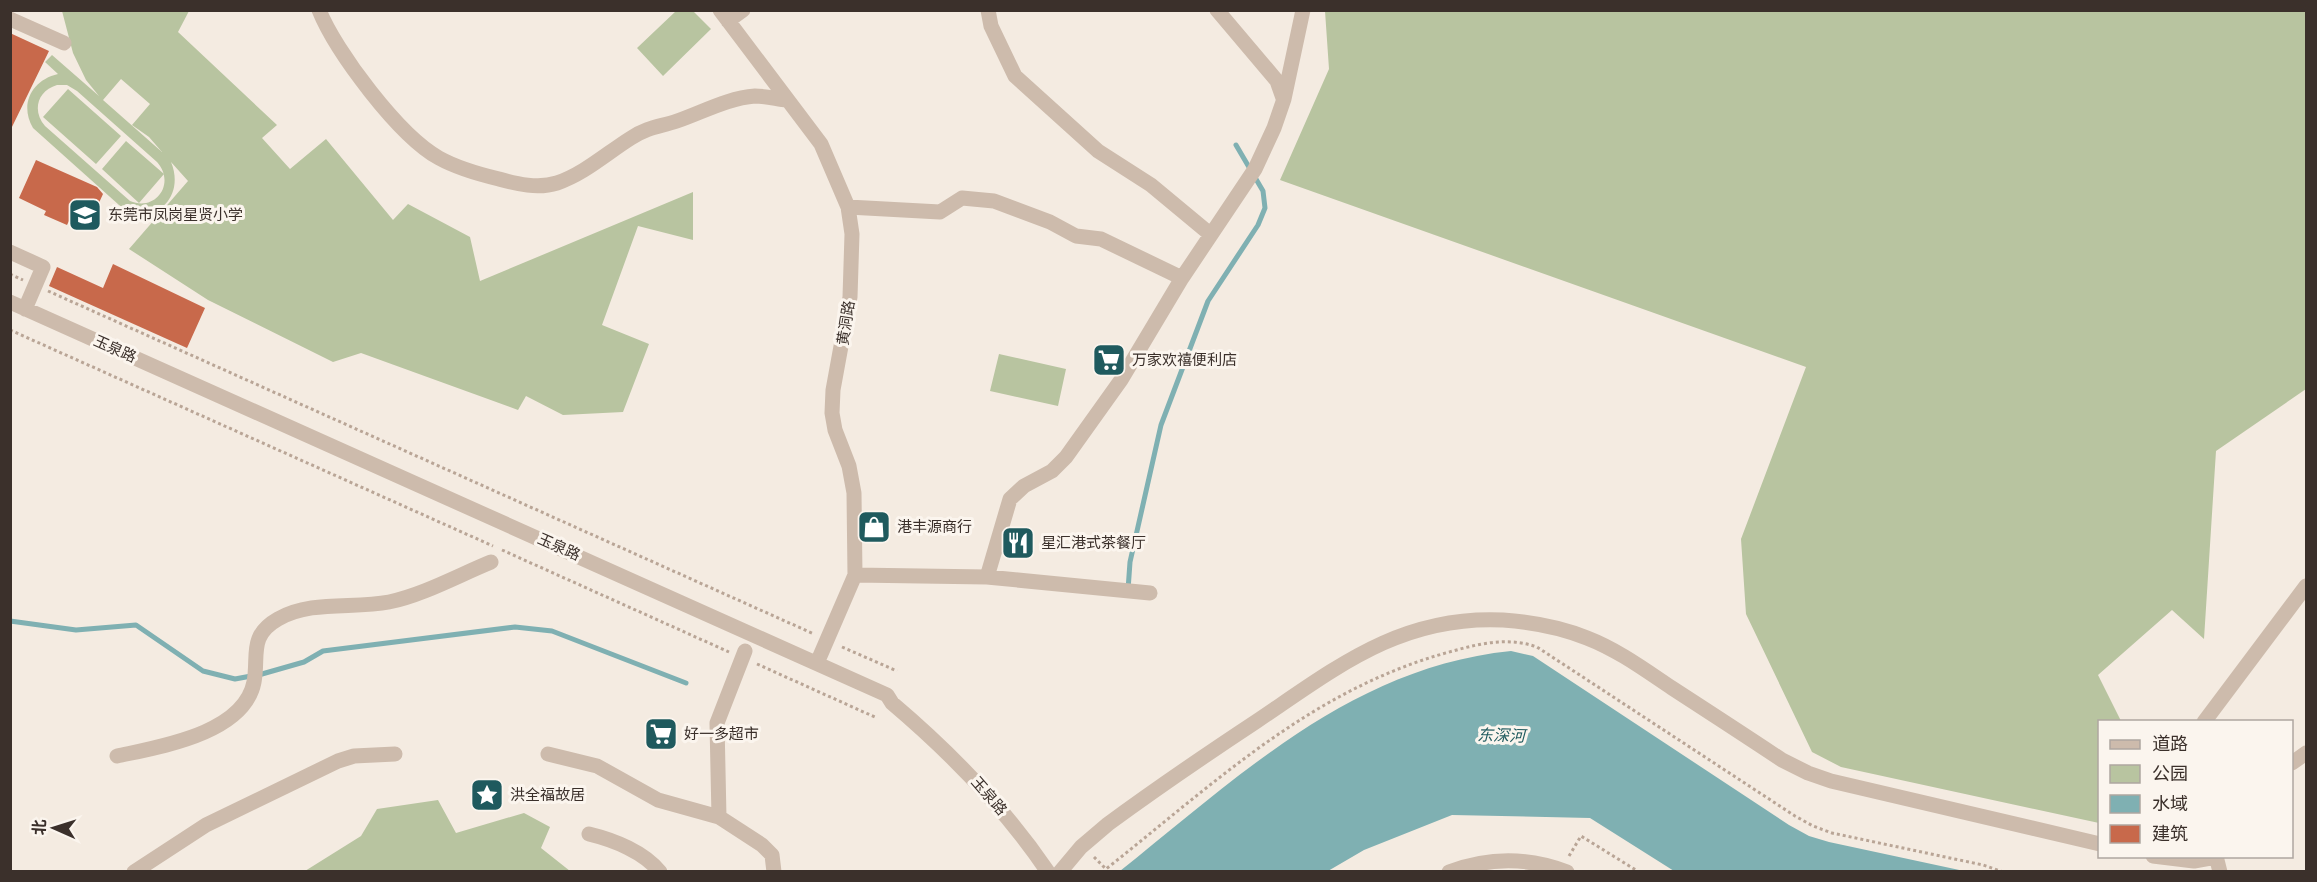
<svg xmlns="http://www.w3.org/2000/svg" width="2317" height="882" font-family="Poppins,'Noto Sans SC',sans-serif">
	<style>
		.green { fill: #b8c4a0; fill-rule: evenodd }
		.water { fill: #7fb0b2 }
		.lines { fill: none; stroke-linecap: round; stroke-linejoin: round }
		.stream { stroke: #7fb0b2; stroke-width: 5 }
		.building { fill: #c8694b }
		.path { stroke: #b9a596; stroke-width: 3; stroke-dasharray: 3 3; stroke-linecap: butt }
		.minor { stroke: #cdbbac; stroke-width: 15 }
		.labels { text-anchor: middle; stroke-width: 6; stroke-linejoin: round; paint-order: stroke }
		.poi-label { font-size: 15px; fill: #3b302b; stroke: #fbf5ee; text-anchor: start }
		.street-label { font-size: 15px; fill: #3b302b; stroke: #fbf5ee }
		.water-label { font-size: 16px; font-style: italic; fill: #1f5a5e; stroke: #fbf5ee }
	</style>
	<rect width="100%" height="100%" fill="#f4ebe1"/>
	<path class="green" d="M 62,11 L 189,11 L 178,32 L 277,125 L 262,138 L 290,169 L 326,139 L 393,220 L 408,204 L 470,237 L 480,281 L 693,192 L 693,240 L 638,226 L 602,325 L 649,344 L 623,412 L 563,415 L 526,396 L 518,410 L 361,353 L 333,362 L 208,300 L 129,249 L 188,181 L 171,162 C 186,198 153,229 119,205 L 33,128 C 19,104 32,80 58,74 L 45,62 L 52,55 L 99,96 L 86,80 L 73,53 ZM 121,79 L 150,104 L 132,125 L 149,137 L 162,152 L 103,100 ZM 57,85 L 67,85 L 77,91 L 157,162 C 176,183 156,212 130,201 L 45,126 C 32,111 37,91 57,85 Z
		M 676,11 L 693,11 L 711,29 L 663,76 L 637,48 Z
		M 1325,11 L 2306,11 L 2306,389 L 2216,451 L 2204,639 L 2172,610 L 2098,675 L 2121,721 L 2100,722 L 2099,823 L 1841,767 L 1812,752 L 1746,614 L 1741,539 L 1806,367 L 1280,180 L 1329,69 Z
		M 68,89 L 121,136 L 96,164 L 43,117 Z
		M 126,141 L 164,174 L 139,203 L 102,169 Z
		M 999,354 L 1066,369 L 1058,406 L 990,391 Z
		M 438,800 L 456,833 L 524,813 L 550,827 L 541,848 L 570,871 L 305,871 L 361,836 L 377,809 Z"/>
	<path class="water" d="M 1511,651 L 1533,656 L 1789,825 L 1809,836 L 1829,842 L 1964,871 L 1674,871 L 1590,818 L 1452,815 L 1364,850 L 1328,871 L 1120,871 C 1238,777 1352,667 1511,651 Z"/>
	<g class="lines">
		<path class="stream" d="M 1128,590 L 1130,562 L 1161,425 L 1208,301 L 1258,225 L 1265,208 L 1263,191 L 1236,145
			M 10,621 L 76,630 L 136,625 L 203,671 L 235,679 L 262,674 L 304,662 L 323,651 L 515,627 L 552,631 L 686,683"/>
	</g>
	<path class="building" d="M 10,33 L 49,51 L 10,131 Z
		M 36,160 L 97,187 L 103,194 L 87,229 L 69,221 L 67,225 L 44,215 L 46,211 L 19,198 Z
		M 113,264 L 205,308 L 187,348 L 49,286 L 57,267 L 103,288 Z"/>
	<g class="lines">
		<path class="path" d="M 10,274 L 23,280
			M 48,291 L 814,634
			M 10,330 L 493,546
			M 502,550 L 729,652
			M 842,647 L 897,671
			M 757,664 L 877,718
			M 1569,856 L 1581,836 L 1639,872
			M 1094,857 L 1106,869 C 1216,782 1313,688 1453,651 C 1481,643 1509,637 1537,647 L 1795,816 L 1813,826 L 1832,833 L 1983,865 L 2003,872"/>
		<path class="minor" d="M 319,10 C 336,52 399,136 439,158 C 457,168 478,174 499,179 C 517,184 538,189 557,183 C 584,174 607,153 631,138 C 648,127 659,127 677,121 C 703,112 728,98 755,96 C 766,96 777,99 787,100
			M 720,10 L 821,144 L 848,207 L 852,234 L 850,297 L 833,390 L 832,413 L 835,430 L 849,466 L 854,493 L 855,575 L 817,663
			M 988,10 L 991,26 L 1015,76 L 1098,151 L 1151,185 L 1210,234
			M 1217,10 L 1277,81 L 1283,98
			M 10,19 L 64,43
			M 728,21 L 743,10
			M 848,207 L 940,212 L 962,198 L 994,201 L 1050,222 L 1076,236 L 1101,239 L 1182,278
			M 10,252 L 43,267 L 25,309
			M 10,302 L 887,695 L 892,703 C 951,753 1004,807 1048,872
			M 855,575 L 987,577 L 1150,593
			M 987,577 L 1010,499 L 1024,486 L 1052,471 L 1066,457 L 1121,380 L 1182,278 L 1255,169 L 1274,128 L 1284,99 L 1303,10
			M 745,651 L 717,723 L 719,817 L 762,845 L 772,855 L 774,872
			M 2204,722 L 2306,586
			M 548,754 L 597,766 L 658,800 L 719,817
			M 117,756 C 158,747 244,734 254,682 C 259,656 248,636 278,619 C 311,600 353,609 389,602 C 423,595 459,575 491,562
			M 2292,763 L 2306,753
			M 589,834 C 614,840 644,852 660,872
			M 2153,856 L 2194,861 L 2216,857
			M 2216,856 L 2220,872
			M 134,872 L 206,825 L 338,761 L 354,756 L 395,754
			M 1060,872 L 1081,847 L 1108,824 C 1157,788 1207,754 1257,721 C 1337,667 1401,615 1503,620 C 1532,622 1560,627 1587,638 C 1618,650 1645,670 1672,688 C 1709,712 1746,736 1782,760 L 1808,773 L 1831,781 L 2100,844
			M 1449,872 C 1489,857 1528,857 1567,872"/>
	</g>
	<defs>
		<g id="school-square" transform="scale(1.725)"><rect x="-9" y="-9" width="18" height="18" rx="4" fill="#1f5a5e" stroke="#fbf5ee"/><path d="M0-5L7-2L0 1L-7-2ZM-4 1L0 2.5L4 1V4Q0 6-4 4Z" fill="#fff"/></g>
		<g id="supermarket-square" transform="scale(1.725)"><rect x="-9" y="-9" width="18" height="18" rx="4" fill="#1f5a5e" stroke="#fbf5ee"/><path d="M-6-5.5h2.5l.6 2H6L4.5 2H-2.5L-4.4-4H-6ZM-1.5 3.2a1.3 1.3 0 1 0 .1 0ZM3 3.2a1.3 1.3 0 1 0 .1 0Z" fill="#fff"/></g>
		<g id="shop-square" transform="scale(1.725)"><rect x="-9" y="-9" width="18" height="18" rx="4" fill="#1f5a5e" stroke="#fbf5ee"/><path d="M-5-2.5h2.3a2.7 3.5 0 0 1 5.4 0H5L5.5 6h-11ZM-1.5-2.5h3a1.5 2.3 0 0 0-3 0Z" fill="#fff"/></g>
		<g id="restaurant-square" transform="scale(1.725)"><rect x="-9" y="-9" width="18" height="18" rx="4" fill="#1f5a5e" stroke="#fbf5ee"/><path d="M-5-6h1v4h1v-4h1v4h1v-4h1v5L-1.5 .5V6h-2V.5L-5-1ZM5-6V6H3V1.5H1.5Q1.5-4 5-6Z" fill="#fff"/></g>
		<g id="sight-square" transform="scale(1.725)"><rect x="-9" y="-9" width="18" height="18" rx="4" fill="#1f5a5e" stroke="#fbf5ee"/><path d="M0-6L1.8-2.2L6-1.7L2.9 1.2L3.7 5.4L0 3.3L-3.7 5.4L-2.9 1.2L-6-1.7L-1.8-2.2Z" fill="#fff"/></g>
	</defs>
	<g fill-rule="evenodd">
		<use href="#school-square" x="85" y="215"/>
		<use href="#supermarket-square" x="1109" y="360"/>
		<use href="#shop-square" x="874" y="527"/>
		<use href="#restaurant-square" x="1018" y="543"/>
		<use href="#supermarket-square" x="661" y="734"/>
		<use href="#sight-square" x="487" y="795"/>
	</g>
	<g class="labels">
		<g class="poi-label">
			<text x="108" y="220">东莞市凤岗星贤小学</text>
			<text x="1132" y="365">万家欢禧便利店</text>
			<text x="897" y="532">港丰源商行</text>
			<text x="1041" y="548">星汇港式茶餐厅</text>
			<text x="684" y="739">好一多超市</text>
			<text x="510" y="800">洪全福故居</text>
		</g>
		<g class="street-label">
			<text transform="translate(846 323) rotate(-81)" y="5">黄洞路</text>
			<text transform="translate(115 349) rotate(24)" y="5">玉泉路</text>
			<text transform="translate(559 547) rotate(24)" y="5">玉泉路</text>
			<text transform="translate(989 796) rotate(49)" y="5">玉泉路</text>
		</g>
		<g class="water-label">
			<text transform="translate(1501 735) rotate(1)" y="6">东深河</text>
		</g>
	</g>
	<rect width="2317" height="882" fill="none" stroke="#3b302b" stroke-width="24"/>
	<rect x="2098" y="720" width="195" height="138" fill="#fbf5ee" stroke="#aea6a0" stroke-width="1.5"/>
	<rect x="2110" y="740" width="30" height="9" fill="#cdbbac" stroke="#aea6a0" stroke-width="1.5"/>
	<text x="2152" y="750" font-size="18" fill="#3b302b">道路</text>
	<rect x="2110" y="765" width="30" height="18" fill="#b8c4a0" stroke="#aea6a0" stroke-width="1.5"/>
	<text x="2152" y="780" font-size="18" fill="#3b302b">公园</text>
	<rect x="2110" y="795" width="30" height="18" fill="#7fb0b2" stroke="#aea6a0" stroke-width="1.5"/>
	<text x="2152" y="810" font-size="18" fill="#3b302b">水域</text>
	<rect x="2110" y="825" width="30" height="18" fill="#c8694b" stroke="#aea6a0" stroke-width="1.5"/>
	<text x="2152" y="840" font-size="18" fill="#3b302b">建筑</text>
	<g transform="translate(54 828) rotate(273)" stroke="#fbf5ee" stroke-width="4.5" paint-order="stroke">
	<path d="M0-4.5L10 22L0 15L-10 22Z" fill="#3b302b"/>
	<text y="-9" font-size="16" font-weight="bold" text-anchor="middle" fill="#3b302b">北</text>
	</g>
</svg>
